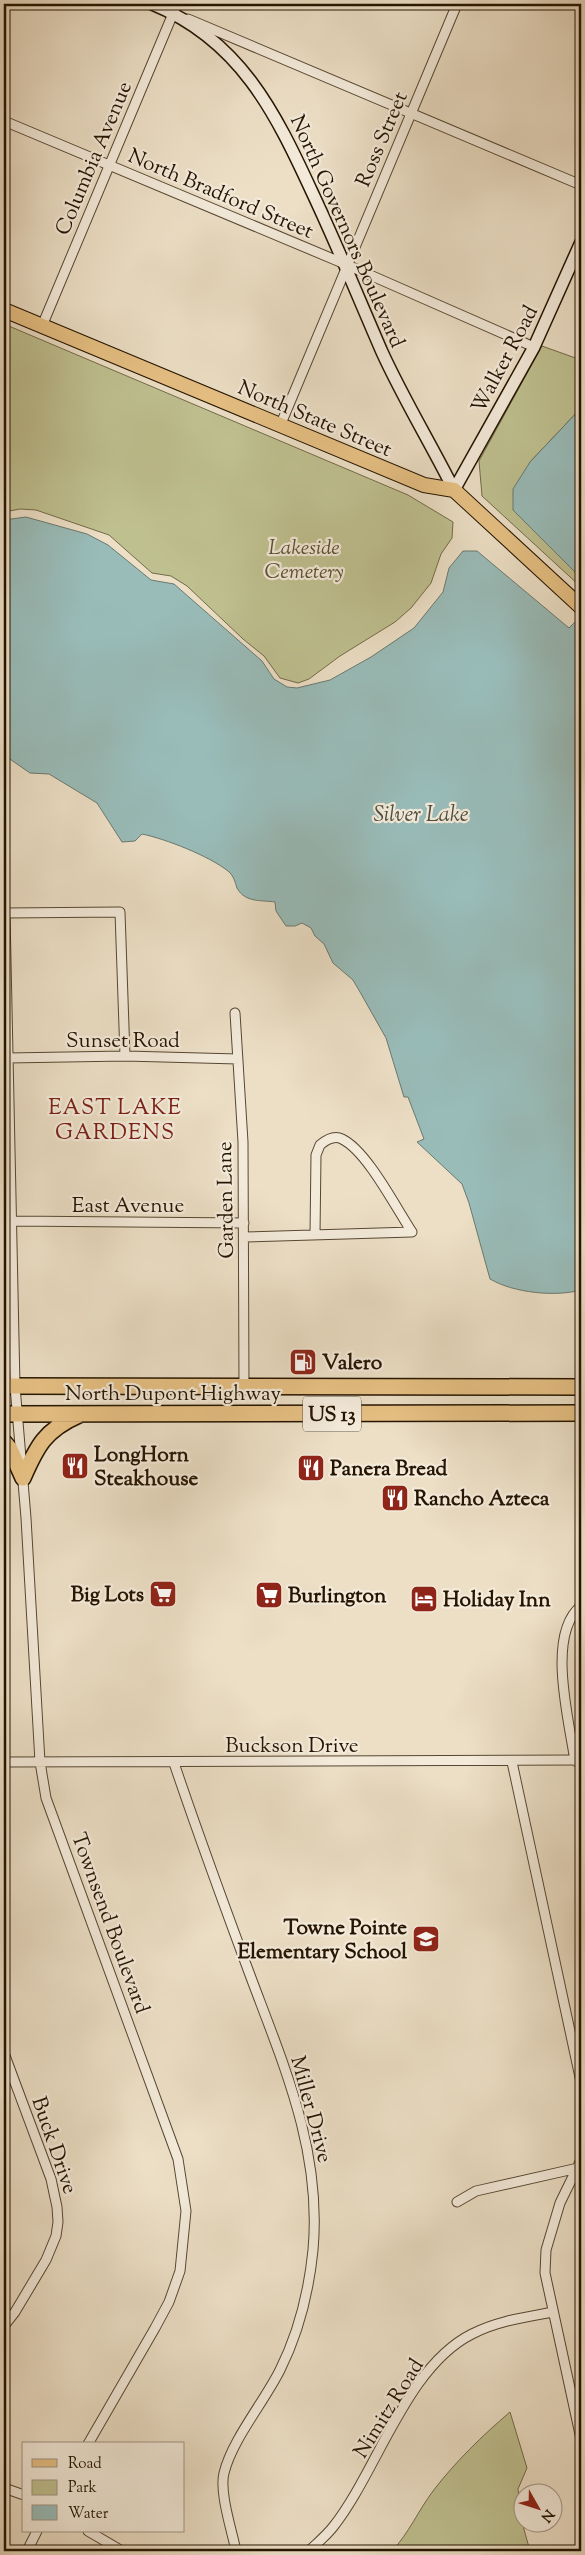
<svg xmlns="http://www.w3.org/2000/svg" width="585" height="2555" font-family="'Sorts Mill Goudy',serif">
	<style>
		.green { fill: #bfc090; stroke: #726a48 }
		.water { fill: #99bcb9; stroke: #6a796f }
		.lines { fill: none; stroke-linecap: round; stroke-linejoin: round }
		.street-casing { stroke: #564732; stroke-width: 11 }
		.secondary-casing { stroke: #241400; stroke-width: 14 }
		.primary-casing { stroke: #241400; stroke-width: 16 }
		.highway-casing { stroke: #241400; stroke-width: 18 }
		.street { stroke: #f3eada; stroke-width: 9 }
		.secondary { stroke: #f3eada; stroke-width: 11 }
		.primary { stroke: #e6c083; stroke-width: 14 }
		.highway { stroke: #e6c083; stroke-width: 15 }
		.labels { text-anchor: middle; stroke-width: 4.5; stroke-linejoin: round; paint-order: stroke }
		.shield { fill: #f3eada; stroke: #625441; stroke-width: 1 }
		.shield-label { font-size: 20px; font-weight: bold; fill: #241400 }
		.street-label { font-size: 21px; fill: #241400; stroke: #f3eada }
		.park-label { font-size: 21px; font-style: italic; fill: #5a5032; stroke: #f3eada }
		.poi-label { font-size: 21px; font-weight: bold; fill: #241400; stroke: #f3eada; text-anchor: start }
		.water-label { font-size: 22px; font-style: italic; fill: #4d4f41; stroke: #f3eada }
		.neighbourhood-label { font-size: 22px; letter-spacing: 1px; fill: #7a1f14; stroke: #f3eada }
	</style>
	<rect width="100%" height="100%" fill="#ecdfc6"/>
	<filter id="stains"><feTurbulence type="fractalNoise" baseFrequency=".004" numOctaves="4"/><feColorMatrix values="0 0 0 0 .2 0 0 0 0 .09 0 0 0 0 .02 0 0 0 .5 -.17"/></filter>
	<radialGradient id="worn" r=".72"><stop offset=".6" stop-color="#630" stop-opacity="0"/><stop offset="1" stop-color="#630" stop-opacity=".3"/></radialGradient>
	<path class="green" d="M 4,324 L 408,495 L 453,522 L 452,538 L 441,554 L 431,583 L 411,608 L 395,622 L 340,656 L 309,679 L 298,683 L 280,678 L 264,656 L 243,639 L 187,586 L 171,576 L 152,573 L 109,535 L 36,510 L 20,509 L 4,512 Z
		M 542,346 L 581,360 L 581,408 L 530,462 L 513,510 L 581,578 L 581,587 L 482,496 L 479,461 Z
		M 510,2412 L 527,2468 L 518,2489 L 522,2522 L 530,2551 L 392,2551 C 409,2533 418,2511 433,2491 C 456,2461 482,2436 510,2412 Z"/>
	<path class="water" d="M 581,408 L 581,578 L 513,510 L 513,489 L 530,462 Z
		M 26,517 L 87,534 L 108,545 L 151,580 L 174,584 L 262,661 L 274,679 L 287,687 L 297,688 L 330,680 L 371,657 L 414,628 L 443,592 L 449,568 L 463,551 L 477,551 L 569,628 L 581,616 L 581,1290 C 555,1297 514,1293 490,1279 L 469,1203 L 462,1184 L 417,1142 L 424,1139 L 408,1097 L 404,1097 L 386,1038 L 360,992 L 353,980 L 333,963 L 324,944 L 315,936 L 311,928 L 302,923 L 295,926 L 286,926 L 276,911 L 275,902 C 262,900 245,903 237,888 C 235,882 234,876 228,871 C 209,856 166,839 142,834 L 135,841 L 122,842 L 97,803 L 49,774 L 30,773 L 4,755 L 4,520 Z"/>
	<g class="lines">
		<g class="street-casing">
			<path id="street" d="M 576,4 L 581,6
				M 188,19 L 581,185
				M 4,121 L 345,264 L 534,347
				M 42,326 L 177,4
				M 280,426 L 457,4
				M 235,1013 L 243,1142 L 244,1386
				M 8,1058 L 125,1056 L 238,1059
				M 12,1221 L 244,1223
				M 315,1234 L 316,1155 L 320,1145 C 326,1140 334,1135 342,1139 C 367,1151 396,1208 412,1232
				M 244,1237 L 412,1232
				M 575,1761 C 569,1720 546,1634 581,1606
				M 4,1762 L 581,1760
				M 512,1762 L 581,2082
				M 174,1763 C 198,1834 224,1905 250,1975 C 284,2066 322,2151 313,2250 C 309,2290 298,2334 280,2370 C 264,2402 232,2440 224,2473 C 219,2492 232,2531 236,2551
				M 4,2053 L 51,2179 L 57,2207 L 58,2222 L 56,2236 L 46,2260 L 15,2312 L 4,2326
				M 581,2160 L 560,2203 L 546,2250 L 545,2273 L 581,2439
				M 457,2202 L 476,2191 L 578,2168
				M 88,2444 L 155,2328 L 169,2302 L 180,2271 L 186,2211 L 178,2159 L 46,1798 L 40,1762 L 26,1518 L 15,1386 L 5,913 L 120,912 L 125,1056
				M 4,2488 L 24,2495
				M 88,2531 L 122,2551
				M 27,2551 L 37,2531
				M 309,2551 C 317,2543 326,2536 333,2527 C 378,2470 406,2367 472,2334 C 497,2321 526,2317 553,2312"/>
		</g>
		<g class="secondary-casing">
			<path id="secondary" d="M 152,4 C 240,40 275,112 312,192 C 337,245 359,299 382,352 C 404,400 431,444 454,490
				M 454,490 L 534,347 L 581,242"/>
		</g>
		<g class="primary-casing">
			<path id="primary" d="M 4,310 L 424,485 L 454,490 L 581,607"/>
		</g>
		<g class="highway-casing">
			<path id="highway" d="M 4,1386 L 581,1387
				M 4,1414 L 581,1413
				M 4,1442 L 10,1449 L 23,1478
				M 23,1478 C 37,1446 45,1430 79,1415"/>
		</g>
		<use href="#street" class="street"/>
		<use href="#secondary" class="secondary"/>
		<use href="#primary" class="primary"/>
		<use href="#highway" class="highway"/>
	</g>
	<defs>
		<g id="fuel-square" transform="scale(1.4375)"><rect x="-9" y="-9" width="18" height="18" rx="4" fill="#8f2418" stroke="#f3eada"/><path d="M-5.5-6h7V0h2V4h1.3V-2.5L3-4.5l.8-.8L6-3V5H2.5V1h-1V6h-7ZM-4.2-4.7v3.2H.2V-4.7Z" fill="#fff"/></g>
		<g id="restaurant-square" transform="scale(1.4375)"><rect x="-9" y="-9" width="18" height="18" rx="4" fill="#8f2418" stroke="#f3eada"/><path d="M-5-6h1v4h1v-4h1v4h1v-4h1v5L-1.5 .5V6h-2V.5L-5-1ZM5-6V6H3V1.5H1.5Q1.5-4 5-6Z" fill="#fff"/></g>
		<g id="supermarket-square" transform="scale(1.4375)"><rect x="-9" y="-9" width="18" height="18" rx="4" fill="#8f2418" stroke="#f3eada"/><path d="M-6-5.5h2.5l.6 2H6L4.5 2H-2.5L-4.4-4H-6ZM-1.5 3.2a1.3 1.3 0 1 0 .1 0ZM3 3.2a1.3 1.3 0 1 0 .1 0Z" fill="#fff"/></g>
		<g id="hotel-square" transform="scale(1.4375)"><rect x="-9" y="-9" width="18" height="18" rx="4" fill="#8f2418" stroke="#f3eada"/><path d="M-6-4.5h1.5V1H6V5H4.5V3h-9V5H-6ZM-4 0a1.8 1.8 0 1 1 3.6 0ZM.5 0V-2.5h3Q6-2.5 6 0Z" fill="#fff"/></g>
		<g id="school-square" transform="scale(1.4375)"><rect x="-9" y="-9" width="18" height="18" rx="4" fill="#8f2418" stroke="#f3eada"/><path d="M0-5L7-2L0 1L-7-2ZM-4 1L0 2.5L4 1V4Q0 6-4 4Z" fill="#fff"/></g>
	</defs>
	<g fill-rule="evenodd">
		<use href="#fuel-square" x="303" y="1362"/>
		<use href="#restaurant-square" x="75" y="1466"/>
		<use href="#restaurant-square" x="311" y="1468"/>
		<use href="#restaurant-square" x="395" y="1498"/>
		<use href="#supermarket-square" x="163" y="1594"/>
		<use href="#supermarket-square" x="269" y="1595"/>
		<use href="#hotel-square" x="424" y="1599"/>
		<use href="#school-square" x="426" y="1939"/>
	</g>
	<g class="labels">
		<rect class="shield" x="303" y="1396.5" width="58" height="35" rx="4"/>
		<g class="shield-label">
			<text x="332" y="1421">US 13</text>
		</g>
		<g class="street-label">
			<text transform="translate(381 139) rotate(-67)" y="7">Ross Street</text>
			<text transform="translate(93 158) rotate(-67)" y="7">Columbia Avenue</text>
			<text transform="translate(221 193) rotate(23)" y="7">North Bradford Street</text>
			<text transform="translate(348 231) rotate(66)" y="7">North Governors Boulevard</text>
			<text transform="translate(504 359) rotate(-62)" y="7">Walker Road</text>
			<text transform="translate(315 418) rotate(23)" y="7">North State Street</text>
			<text x="123" y="1047">Sunset Road</text>
			<text transform="translate(225 1200) rotate(-91)" y="7">Garden Lane</text>
			<text x="128" y="1212">East Avenue</text>
			<text x="173" y="1400">North Dupont Highway</text>
			<text x="292" y="1752">Buckson Drive</text>
			<text transform="translate(111 1923) rotate(70)" y="7">Townsend Boulevard</text>
			<text transform="translate(312 2109) rotate(75)" y="7">Miller Drive</text>
			<text transform="translate(55 2145) rotate(71)" y="7">Buck Drive</text>
			<text transform="translate(388 2408) rotate(-58)" y="7">Nimitz Road</text>
		</g>
		<g class="park-label">
			<text x="304" y="554">Lakeside<tspan x="304" dy="24">Cemetery</tspan></text>
		</g>
		<g class="poi-label">
			<text x="322" y="1369">Valero</text>
			<text x="94" y="1461">LongHorn<tspan x="94" dy="24">Steakhouse</tspan></text>
			<text x="330" y="1475">Panera Bread</text>
			<text x="414" y="1505">Rancho Azteca</text>
			<text x="144" y="1601" text-anchor="end">Big Lots</text>
			<text x="288" y="1602">Burlington</text>
			<text x="443" y="1606">Holiday Inn</text>
			<text x="407" y="1934" text-anchor="end">Towne Pointe<tspan x="407" dy="24">Elementary School</tspan></text>
		</g>
		<g class="water-label">
			<text x="421" y="821">Silver Lake</text>
		</g>
		<g class="neighbourhood-label">
			<text x="115" y="1114">EAST LAKE<tspan x="115" dy="25">GARDENS</tspan></text>
		</g>
	</g>
	<rect width="585" height="2555" fill="none" stroke="#ecdfc6" stroke-width="20"/>
	<rect x="5" y="5" width="575" height="2545" fill="none" stroke="#241400" stroke-width="2.5"/>
	<rect x="10" y="10" width="565" height="2535" fill="none" stroke="#241400"/>
	<rect x="22" y="2442" width="162" height="90" fill="#f3eada" stroke="#a09483"/>
	<rect x="32" y="2459" width="25" height="8" fill="#e6c083" stroke="#a09483"/>
	<text x="68" y="2468" font-size="15" fill="#241400">Road</text>
	<rect x="32" y="2480" width="25" height="15" fill="#bfc090" stroke="#a09483"/>
	<text x="68" y="2492" font-size="15" fill="#241400">Park</text>
	<rect x="32" y="2505" width="25" height="15" fill="#99bcb9" stroke="#a09483"/>
	<text x="68" y="2518" font-size="15" fill="#241400">Water</text>
	<g transform="translate(538 2508) rotate(129)"><circle r="24" fill="#f3eada" stroke="#a09483"/>
	<path d="M0-4L9 19L0 12L-9 19Z" fill="#8f2418"/>
	<text y="-8" font-size="14" font-weight="bold" text-anchor="middle" fill="#241400">N</text>
	</g>
	<rect width="100%" height="100%" filter="url(#stains)"/>
	<rect width="100%" height="100%" fill="url(#worn)"/>
</svg>
